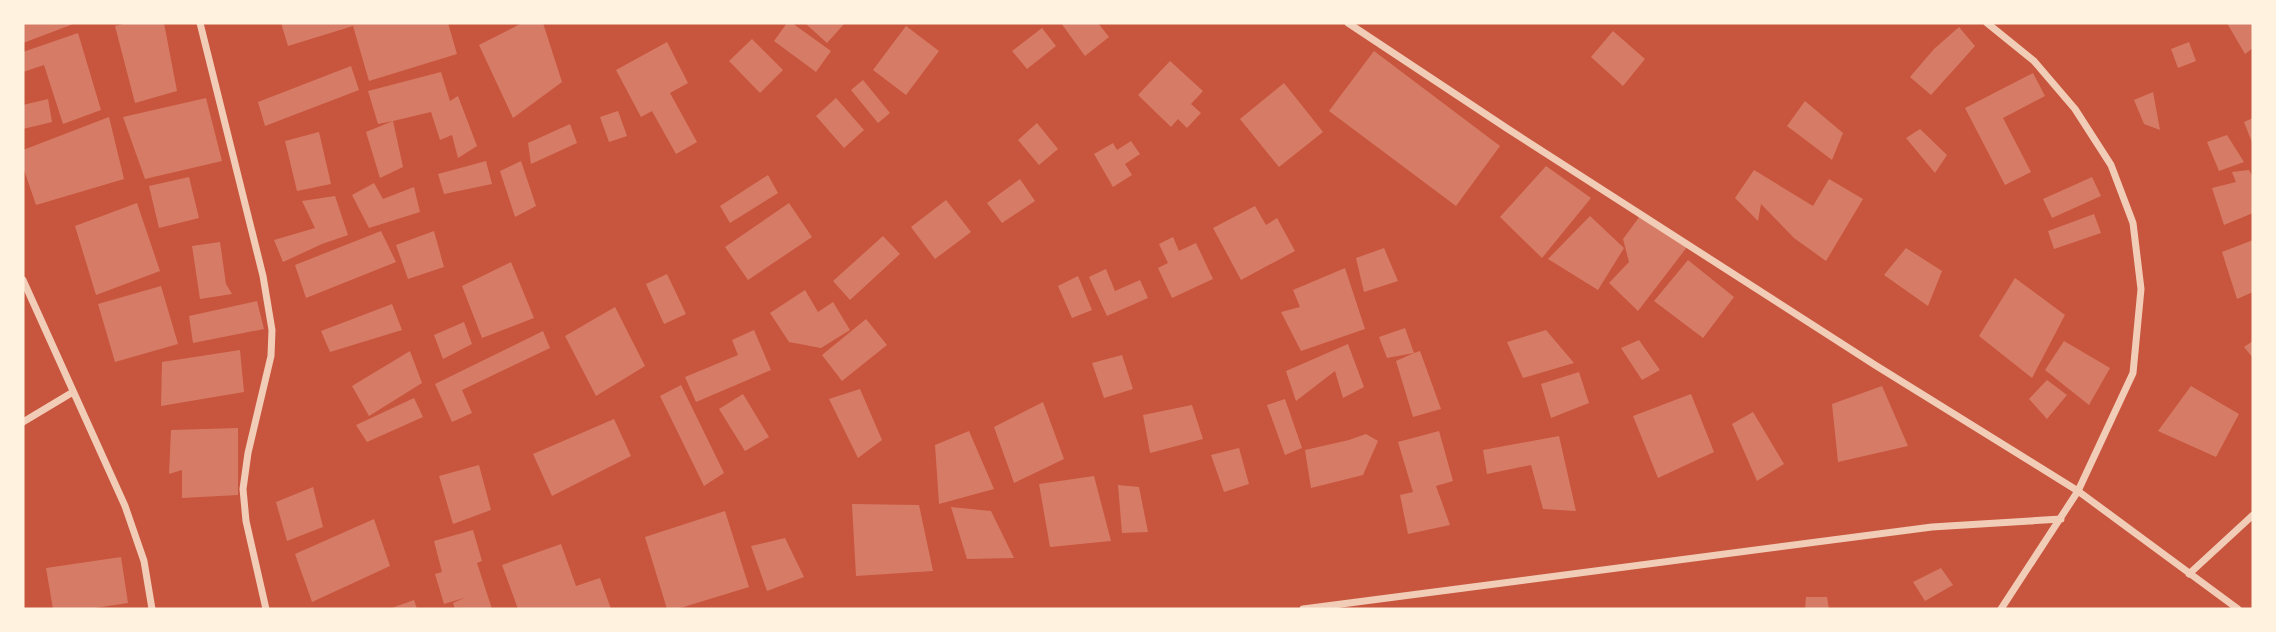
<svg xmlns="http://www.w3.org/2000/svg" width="2276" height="632" font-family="'Work Sans',sans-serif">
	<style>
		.building { fill: #d67c66 }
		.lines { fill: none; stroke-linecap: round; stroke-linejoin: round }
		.minor { stroke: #f1ccb7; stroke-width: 7 }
	</style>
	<rect width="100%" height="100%" fill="#c8553d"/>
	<path class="building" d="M 23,23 L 76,23 L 23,43 Z
		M 128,23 L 164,23 L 177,91 L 135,103 L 115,26 Z
		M 281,23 L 448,23 L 457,54 L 369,81 L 353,26 L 288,46 Z
		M 522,23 L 543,23 L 562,82 L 513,118 L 479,45 Z
		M 787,23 L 792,23 L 831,51 L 816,72 L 774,41 Z
		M 805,23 L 845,23 L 827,43 Z
		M 1061,23 L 1098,23 L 1109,37 L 1085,56 Z
		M 2227,23 L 2253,23 L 2253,48 L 2245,54 Z
		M 906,26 L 939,51 L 906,95 L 873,70 Z
		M 1959,27 L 1975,46 L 1931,95 L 1910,77 L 1934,49 Z
		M 1042,28 L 1056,46 L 1027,69 L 1012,51 Z
		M 1613,31 L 1645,59 L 1623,86 L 1591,57 Z
		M 78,33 L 101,110 L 63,124 L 44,65 L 23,72 L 23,52 Z
		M 752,39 L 783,70 L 760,93 L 729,61 Z
		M 667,42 L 688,83 L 670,93 L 697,142 L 676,154 L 652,111 L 641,117 L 616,70 Z
		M 2189,42 L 2196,61 L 2178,68 L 2171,49 Z
		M 1374,51 L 1500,146 L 1456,206 L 1329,111 Z
		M 1170,61 L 1203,91 L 1191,104 L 1201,113 L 1187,128 L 1178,119 L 1171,127 L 1138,95 Z
		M 351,66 L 359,90 L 265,126 L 258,102 Z
		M 441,72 L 450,101 L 458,96 L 477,146 L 458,158 L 452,135 L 440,140 L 431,112 L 393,121 L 403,167 L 380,178 L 366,132 L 393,121 L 378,124 L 368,91 Z
		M 2033,73 L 2045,96 L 2003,118 L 2031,172 L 2005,185 L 1965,108 Z
		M 863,80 L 890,113 L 878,123 L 851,90 Z
		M 1284,83 L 1323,132 L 1279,167 L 1240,119 Z
		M 2153,92 L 2160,130 L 2144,124 L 2134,100 Z
		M 206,98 L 222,161 L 145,179 L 123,117 Z
		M 836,98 L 864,130 L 844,148 L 816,116 Z
		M 48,99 L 52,122 L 23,129 L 23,105 Z
		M 1805,101 L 1843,133 L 1832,160 L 1787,126 Z
		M 618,111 L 627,136 L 609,142 L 600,117 Z
		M 109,117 L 124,179 L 36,205 L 23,167 L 23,150 Z
		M 2253,118 L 2253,145 L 2244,122 Z
		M 1037,123 L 1058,149 L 1039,165 L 1018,140 Z
		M 570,124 L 577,143 L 531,164 L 528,143 Z
		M 1920,129 L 1947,155 L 1935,173 L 1906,138 Z
		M 319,132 L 331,184 L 297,191 L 285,141 Z
		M 2227,135 L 2244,162 L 2219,171 L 2207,142 Z
		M 1131,141 L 1140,154 L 1125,164 L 1132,175 L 1113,187 L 1094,154 L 1113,143 L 1117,150 Z
		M 486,161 L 492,184 L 444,194 L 438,174 Z
		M 521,161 L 536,206 L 515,217 L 500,171 Z
		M 1546,166 L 1591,198 L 1542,258 L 1500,217 Z
		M 1754,170 L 1813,206 L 1829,179 L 1863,199 L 1826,261 L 1794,238 L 1761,204 L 1758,221 L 1735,198 Z
		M 2249,170 L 2253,178 L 2253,213 L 2224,225 L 2212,188 L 2236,182 L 2232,172 Z
		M 768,175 L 778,193 L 730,223 L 720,206 Z
		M 189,177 L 199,218 L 159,228 L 149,186 Z
		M 2092,177 L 2101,196 L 2052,218 L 2043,199 Z
		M 1020,179 L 1035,201 L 1002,223 L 987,203 Z
		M 374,183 L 383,199 L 414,187 L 420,212 L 369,228 L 352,195 Z
		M 335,196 L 348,235 L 322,244 L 283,262 L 274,240 L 315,228 L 302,201 Z
		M 946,200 L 971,232 L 935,259 L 911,227 Z
		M 137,203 L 160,271 L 96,295 L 75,226 Z
		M 789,203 L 812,237 L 748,280 L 725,247 Z
		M 1255,206 L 1266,225 L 1277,218 L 1295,251 L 1241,280 L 1213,228 Z
		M 2094,214 L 2101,233 L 2054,249 L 2048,231 Z
		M 1590,216 L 1624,248 L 1598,290 L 1548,259 Z
		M 1640,216 L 1687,247 L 1638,311 L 1609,283 L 1629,262 L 1623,239 Z
		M 381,231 L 396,262 L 306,298 L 295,265 Z
		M 434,231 L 444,267 L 408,279 L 396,245 Z
		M 883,236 L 900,254 L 850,300 L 833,281 Z
		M 1173,237 L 1179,251 L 1196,243 L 1213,279 L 1172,298 L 1158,268 L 1168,263 L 1159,244 Z
		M 2253,240 L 2253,292 L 2237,299 L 2222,252 Z
		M 220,242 L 226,284 L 232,294 L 200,299 L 192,246 Z
		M 1384,248 L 1398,281 L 1364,292 L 1356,258 Z
		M 1906,248 L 1942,271 L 1928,306 L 1884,275 Z
		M 1688,260 L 1734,297 L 1703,338 L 1654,301 Z
		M 511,262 L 534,318 L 482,338 L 462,286 Z
		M 1345,268 L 1365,329 L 1301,351 L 1281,312 L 1300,307 L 1293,290 Z
		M 1106,269 L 1115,291 L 1140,280 L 1148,298 L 1107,316 L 1089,277 Z
		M 667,274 L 686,314 L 664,324 L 646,284 Z
		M 1078,276 L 1092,310 L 1072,318 L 1058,286 Z
		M 2015,278 L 2065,315 L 2032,378 L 1979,336 Z
		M 161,286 L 178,344 L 115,362 L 98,304 Z
		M 805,290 L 818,312 L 833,302 L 850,330 L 821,348 L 789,342 L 770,313 Z
		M 257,301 L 264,329 L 193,343 L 189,316 Z
		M 392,304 L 402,330 L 330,352 L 321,331 Z
		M 615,307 L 645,366 L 596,396 L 565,336 Z
		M 866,319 L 887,345 L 842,381 L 822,355 Z
		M 464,322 L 472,344 L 443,359 L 434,335 Z
		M 1405,328 L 1414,353 L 1420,351 L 1441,409 L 1413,417 L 1396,361 L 1414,353 L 1387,358 L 1379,337 Z
		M 754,330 L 771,370 L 696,402 L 685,377 L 738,355 L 732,340 Z
		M 1546,330 L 1574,363 L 1523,378 L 1507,342 Z
		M 543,331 L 550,348 L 462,390 L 472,413 L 452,422 L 435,384 Z
		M 1639,340 L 1660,370 L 1642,380 L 1621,348 Z
		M 2064,341 L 2110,368 L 2089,405 L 2045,370 Z
		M 2253,341 L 2253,358 L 2244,347 Z
		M 1348,344 L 1364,387 L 1343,398 L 1335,371 L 1296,401 L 1286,371 Z
		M 240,350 L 244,392 L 161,406 L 162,362 Z
		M 410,351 L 422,383 L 369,416 L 352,386 Z
		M 1122,355 L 1133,389 L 1104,398 L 1092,363 Z
		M 1579,372 L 1589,403 L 1551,418 L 1541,384 Z
		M 2047,380 L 2067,395 L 2047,419 L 2029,399 Z
		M 681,385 L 724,473 L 704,486 L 660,396 Z
		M 1882,386 L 1908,446 L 1838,462 L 1832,404 Z
		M 2191,386 L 2239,414 L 2216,457 L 2158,431 Z
		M 860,389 L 882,440 L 858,458 L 829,399 Z
		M 743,394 L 769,437 L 745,451 L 719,409 Z
		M 1691,394 L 1714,452 L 1658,478 L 1633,416 Z
		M 414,398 L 423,417 L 367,442 L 356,425 Z
		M 1285,399 L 1302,448 L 1285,455 L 1267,405 Z
		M 1043,402 L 1064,459 L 1014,483 L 994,427 Z
		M 1192,405 L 1203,439 L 1150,453 L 1143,415 Z
		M 1753,412 L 1784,464 L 1757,481 L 1732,424 Z
		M 614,419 L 631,456 L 552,496 L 533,454 Z
		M 238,428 L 238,495 L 182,498 L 182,470 L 169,474 L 171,430 Z
		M 969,431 L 994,489 L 939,504 L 935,445 Z
		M 1439,431 L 1453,481 L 1436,486 L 1450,525 L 1408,534 L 1400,495 L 1413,492 L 1398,442 Z
		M 1366,434 L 1378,441 L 1363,475 L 1311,488 L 1305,450 L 1349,440 Z
		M 1559,436 L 1576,511 L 1543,509 L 1531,465 L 1487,474 L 1483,450 Z
		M 1239,448 L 1249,484 L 1224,492 L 1211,455 Z
		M 479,465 L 491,510 L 453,524 L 439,476 Z
		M 1094,476 L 1111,541 L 1050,547 L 1039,484 Z
		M 1118,485 L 1139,487 L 1148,532 L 1122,533 Z
		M 313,487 L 323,527 L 287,541 L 276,502 Z
		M 852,504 L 919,505 L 933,571 L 856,576 Z
		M 951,507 L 991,511 L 1014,558 L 967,559 Z
		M 725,511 L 749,587 L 677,609 L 667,609 L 645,537 Z
		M 374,519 L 390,566 L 312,602 L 295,554 Z
		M 473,530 L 482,561 L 477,563 L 492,609 L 455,609 L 453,603 L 464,598 L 444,604 L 435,574 L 442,572 L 434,541 Z
		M 785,538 L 804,577 L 767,591 L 751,546 Z
		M 561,544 L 576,586 L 600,578 L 611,609 L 518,609 L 502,565 Z
		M 121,557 L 128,603 L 88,609 L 53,609 L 46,568 Z
		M 1941,568 L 1953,585 L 1925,601 L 1913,582 Z
		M 1806,597 L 1827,597 L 1829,609 L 1805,609 Z
		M 414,600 L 417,609 L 389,609 Z"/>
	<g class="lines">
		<path class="minor" d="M 200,23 L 263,276 L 272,330 L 271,356 L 248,453 L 243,489 L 246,521 L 266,609
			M 1348,23 L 1508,129 L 1875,365 L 2078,491 L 2238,609
			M 1987,23 L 2034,61 L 2075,109 L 2111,165 L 2133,223 L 2141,289 L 2133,373 L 2078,491 L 2001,609
			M 23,280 L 125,506 L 144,561 L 152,609
			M 23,422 L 73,392
			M 2189,574 L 2253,515
			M 1303,609 L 1932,527 L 2061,519"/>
	</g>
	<rect width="2276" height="632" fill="none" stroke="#fff3e0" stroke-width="49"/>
</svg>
